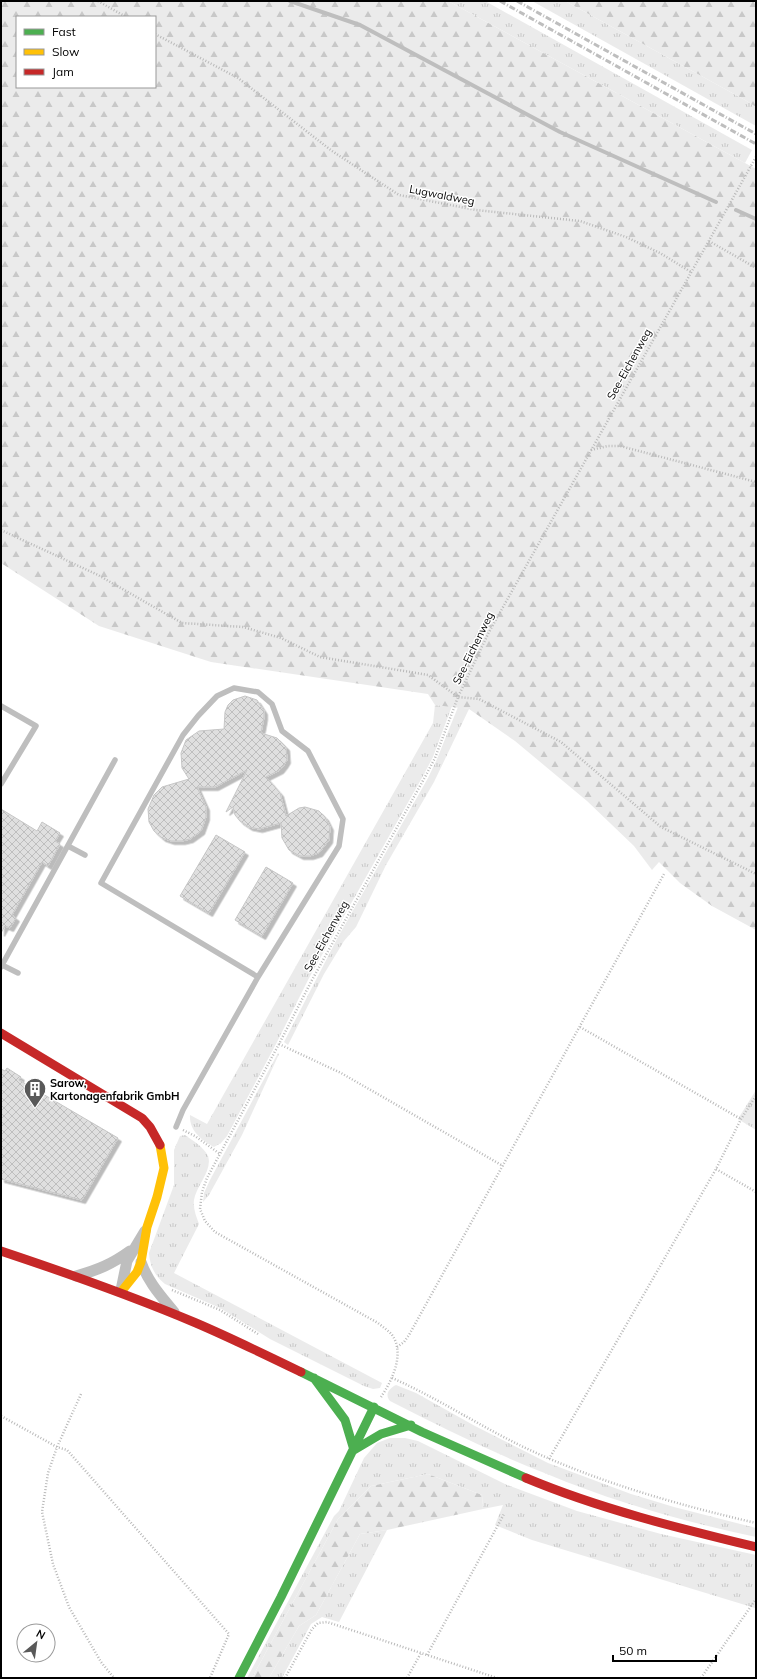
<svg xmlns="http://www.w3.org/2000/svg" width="757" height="1679" font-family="Mulish,sans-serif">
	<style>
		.grass { fill: url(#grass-tufts) }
		.forest { fill: url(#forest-firs); fill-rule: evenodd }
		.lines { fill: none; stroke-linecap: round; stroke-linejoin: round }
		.stream { stroke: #bebebe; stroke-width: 4 }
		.building { fill: url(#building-cross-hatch); stroke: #c6c6c6; filter: url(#shadow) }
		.path { stroke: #b9b9b9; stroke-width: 2.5; stroke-dasharray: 1 2; stroke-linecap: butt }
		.lane { stroke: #bebebe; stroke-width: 5.5 }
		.street { stroke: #bebebe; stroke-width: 11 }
		.fast { stroke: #4caf50; stroke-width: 9 }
		.slow { stroke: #ffc107; stroke-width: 9 }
		.jam { stroke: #c62828; stroke-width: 9 }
		.rail { stroke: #bebebe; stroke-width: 3; stroke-dasharray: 6 2 1 2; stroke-linecap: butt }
		.labels { text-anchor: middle; stroke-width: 3; stroke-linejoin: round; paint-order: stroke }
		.street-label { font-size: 11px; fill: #000; stroke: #fff }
		.poi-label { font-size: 11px; font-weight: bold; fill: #000; stroke: #fff; text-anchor: start }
	</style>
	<defs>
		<pattern id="grass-tufts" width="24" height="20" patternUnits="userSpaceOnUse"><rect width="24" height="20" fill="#ebebeb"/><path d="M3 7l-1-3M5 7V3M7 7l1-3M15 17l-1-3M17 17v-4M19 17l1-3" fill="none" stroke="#c8c8c8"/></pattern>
		<pattern id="forest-firs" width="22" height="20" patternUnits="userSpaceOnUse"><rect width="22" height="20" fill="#ebebeb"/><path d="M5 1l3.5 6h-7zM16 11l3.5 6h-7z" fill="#c8c8c8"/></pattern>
		<pattern id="building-cross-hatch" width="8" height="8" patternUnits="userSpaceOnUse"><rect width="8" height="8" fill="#dfdfdf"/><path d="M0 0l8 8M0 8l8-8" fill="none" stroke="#bebebe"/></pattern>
		<filter id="shadow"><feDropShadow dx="3.5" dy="3.5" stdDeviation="0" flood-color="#0004"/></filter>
	</defs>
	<rect width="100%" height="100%" fill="#fff"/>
	<path class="grass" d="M 448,1 L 485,1 L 752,150 L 745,163 Z
		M 532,1 L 565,1 L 745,100 L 756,107 L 756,126 Z
		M 435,705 L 452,706 L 433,757 L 423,776 L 309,978 L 276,1044 L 227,1136 L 221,1143 L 214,1147 C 201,1140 189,1130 190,1115 L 207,1124 L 433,723 Z
		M 458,707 L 469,709 L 434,782 L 386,865 L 356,927 L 344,941 L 324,974 L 288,1045 L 284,1042 L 338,937 L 428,778 L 437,759 Z
		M 278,1053 L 279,1054 L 242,1135 L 209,1195 L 203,1202 L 204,1193 L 210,1180 Z
		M 756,1090 L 756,1130 L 738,1119 Z
		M 185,1135 C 192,1140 204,1147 208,1156 C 213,1170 196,1186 194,1200 C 193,1208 196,1216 199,1224 L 174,1273 L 382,1383 L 380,1388 L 373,1389 L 364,1386 L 270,1339 L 220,1308 L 165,1284 C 155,1276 150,1267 149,1253 L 174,1185 L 174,1150 L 180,1136 Z
		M 396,1385 L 416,1393 L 475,1426 L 548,1463 L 631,1494 L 674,1507 L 756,1528 L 756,1537 C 685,1522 614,1502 547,1474 C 493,1453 441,1427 390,1401 C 384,1394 390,1388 396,1385 Z
		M 390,1438 L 405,1438 L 418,1441 L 507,1485 L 577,1511 L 661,1534 L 756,1555 L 756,1606 L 755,1608 L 532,1540 L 495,1525 L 503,1505 L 483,1509 L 482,1495 L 428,1474 L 371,1486 L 338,1519 L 252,1678 L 247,1678 L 334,1516 L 339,1511 L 364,1458 L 377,1443 Z
		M 387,1530 L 339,1622 L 322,1617 L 311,1624 L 282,1678 L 269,1678 L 299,1626 L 316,1615 L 360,1534 Z"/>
	<path class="forest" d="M 1,1 L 448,1 L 756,169 L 756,930 L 712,906 L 680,883 L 659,862 L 652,870 L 634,846 L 587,801 L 515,741 L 469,709 L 435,705 L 428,694 L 211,662 L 99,626 L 1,563 ZM 17,17 L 155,17 L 155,87 L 17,87 Z
		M 565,1 L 756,1 L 756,107 L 745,100 Z
		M 428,1474 L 482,1495 L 483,1509 L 387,1530 L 360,1534 L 316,1615 L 299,1626 L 269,1678 L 252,1678 L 338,1519 L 371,1486 Z"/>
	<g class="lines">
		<path class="stream" d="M 290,1 L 360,25 L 560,132 L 716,202
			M 736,210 L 756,219"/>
	</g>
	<path class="building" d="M 245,696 L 257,700 L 264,711 L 264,717 L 261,733 L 277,738 L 286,747 L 287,760 L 284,765 L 280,770 L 266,777 L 280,793 L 286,816 L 299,808 L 305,807 L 319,811 L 325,817 L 330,827 L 329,840 L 319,853 L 310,856 L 300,856 L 289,850 L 282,838 L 281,823 L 259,829 L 249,827 L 240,821 L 235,815 L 233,807 L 226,812 L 247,770 L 215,787 L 197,787 L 206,807 L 206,817 L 201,831 L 190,839 L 182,841 L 171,841 L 162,838 L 154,831 L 149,822 L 148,809 L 154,795 L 162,787 L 189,779 L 182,768 L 181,753 L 186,740 L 199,731 L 224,729 L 225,712 L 228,705 L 233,700 Z
		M 1,809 L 37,831 L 42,822 L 60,833 L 55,841 L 60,844 L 48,866 L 42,862 L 12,915 L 16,918 L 10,928 L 5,926 L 1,933 Z
		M 216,835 L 245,852 L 209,913 L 180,896 Z
		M 266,867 L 293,883 L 262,936 L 235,920 Z
		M 7,1068 L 21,1077 L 19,1080 L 118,1138 L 82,1200 L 1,1179 L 1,1069 L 5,1071 Z"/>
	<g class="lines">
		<path class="path" d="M 98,1 L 126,17
			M 155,34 L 238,78 L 332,151 L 399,195 L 476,210 L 580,221 L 626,237 L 660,253 L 691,272
			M 709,241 L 756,268
			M 591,450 L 608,446 L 620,446 L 756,482
			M 1,530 L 98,575 L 182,623 L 243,627 L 281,638 L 320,657 L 428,675 L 458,697 L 479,699 L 561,742 L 661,827 L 756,874
			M 580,1027 L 741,1119
			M 279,1044 L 341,1073 L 503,1166
			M 183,1130 L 195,1136 L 220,1154
			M 716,1169 L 756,1192
			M 172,1290 L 220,1310 L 258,1334
			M 397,1347 L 404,1342 L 409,1335 L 664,874
			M 392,1378 C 440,1399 484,1429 532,1451 C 604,1484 679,1505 756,1523
			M 81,1394 L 57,1447 L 48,1473 L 42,1512 L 53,1564 L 69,1607 L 101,1662 L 114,1678
			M 381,1397 C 391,1382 404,1357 394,1338 C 391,1332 384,1328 378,1323 L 215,1232 L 205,1221 L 200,1209 L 202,1192 L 207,1178 L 279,1044 L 312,980 L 425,777 L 435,758 L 458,697 L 489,632 L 756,157
			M 1,1416 L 57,1447 L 67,1450 L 229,1634 L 210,1678
			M 549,1459 L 716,1169 L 741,1119 L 756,1096
			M 427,1655 L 504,1514
			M 285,1678 L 312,1629 L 318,1623 L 327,1622 L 497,1678
			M 407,1678 L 421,1653
			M 701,1678 L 756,1599"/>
		<path class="lane" d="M 1,706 L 36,726 L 1,784
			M 68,846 L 85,855
			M 2,965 L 18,973
			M 1,967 L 115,760
			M 176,1127 L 183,1110 L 258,977 L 101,883 L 183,735 L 198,716 L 217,696 L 234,688 L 258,692 L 272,704 L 282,731 L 308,751 L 343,819 L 339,846 L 258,977"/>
		<path class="street" d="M 141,1262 C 148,1282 161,1296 174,1312
			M 76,1276 C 98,1270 112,1264 130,1251
			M 121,1290 L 127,1261 L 145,1231"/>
		<path class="fast" d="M 301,1372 L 422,1432 L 526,1478
			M 314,1378 L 345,1420 L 354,1450
			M 354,1450 L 381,1434 L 411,1425
			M 239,1678 L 281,1597 L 374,1407"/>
		<path class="slow" d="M 121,1292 L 137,1272 L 141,1262 L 147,1227 L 157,1197 L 164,1168 L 160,1145"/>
		<path class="jam" d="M 1,1033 L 142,1118 L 150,1127 L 160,1145
			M 1,1251 C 67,1273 132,1296 196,1323 C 231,1338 266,1355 301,1372
			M 526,1478 C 600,1509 678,1528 756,1547"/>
		<path class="rail" d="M 500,1 L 756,144
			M 517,1 L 756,134"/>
	</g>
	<defs>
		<g id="building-pin" transform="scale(1.15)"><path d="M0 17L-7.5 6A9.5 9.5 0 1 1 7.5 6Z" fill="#595959" stroke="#fff"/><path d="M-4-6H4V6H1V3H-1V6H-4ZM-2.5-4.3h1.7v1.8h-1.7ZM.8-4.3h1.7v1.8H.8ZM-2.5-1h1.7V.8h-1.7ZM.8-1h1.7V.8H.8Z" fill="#fff"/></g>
	</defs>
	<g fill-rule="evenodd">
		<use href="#building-pin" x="35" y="1089"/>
	</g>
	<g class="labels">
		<g class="street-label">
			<text transform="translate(442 195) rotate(11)" y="4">Lugwaldweg</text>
			<text transform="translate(629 364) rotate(-61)" y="4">See-Eichenweg</text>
			<text transform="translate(473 648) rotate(-64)" y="4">See-Eichenweg</text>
			<text transform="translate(326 936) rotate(-61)" y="4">See-Eichenweg</text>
		</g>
		<g class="poi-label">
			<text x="50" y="1087">Sarow,<tspan x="50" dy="13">Kartonagenfabrik GmbH</tspan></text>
		</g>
	</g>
	<rect width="757" height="1679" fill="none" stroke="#000000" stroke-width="4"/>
	<rect x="16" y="16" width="140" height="72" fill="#ffffff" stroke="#999999"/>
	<rect x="24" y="29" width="20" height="6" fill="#4caf50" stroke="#999999"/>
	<text x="52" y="36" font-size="12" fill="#000000">Fast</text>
	<rect x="24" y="49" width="20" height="6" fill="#ffc107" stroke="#999999"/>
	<text x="52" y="56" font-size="12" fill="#000000">Slow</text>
	<rect x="24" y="69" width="20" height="6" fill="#c62828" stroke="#999999"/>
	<text x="52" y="76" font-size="12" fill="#000000">Jam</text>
	<g transform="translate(36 1643) rotate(29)"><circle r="19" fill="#ffffff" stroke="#999999"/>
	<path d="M0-3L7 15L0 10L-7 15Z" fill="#595959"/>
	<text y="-6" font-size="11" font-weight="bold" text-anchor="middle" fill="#000000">N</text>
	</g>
	<path d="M613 1655v6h103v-6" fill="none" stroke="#000000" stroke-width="2"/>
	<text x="619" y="1655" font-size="12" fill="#000000" stroke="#ffffff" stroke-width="3" paint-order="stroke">50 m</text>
</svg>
